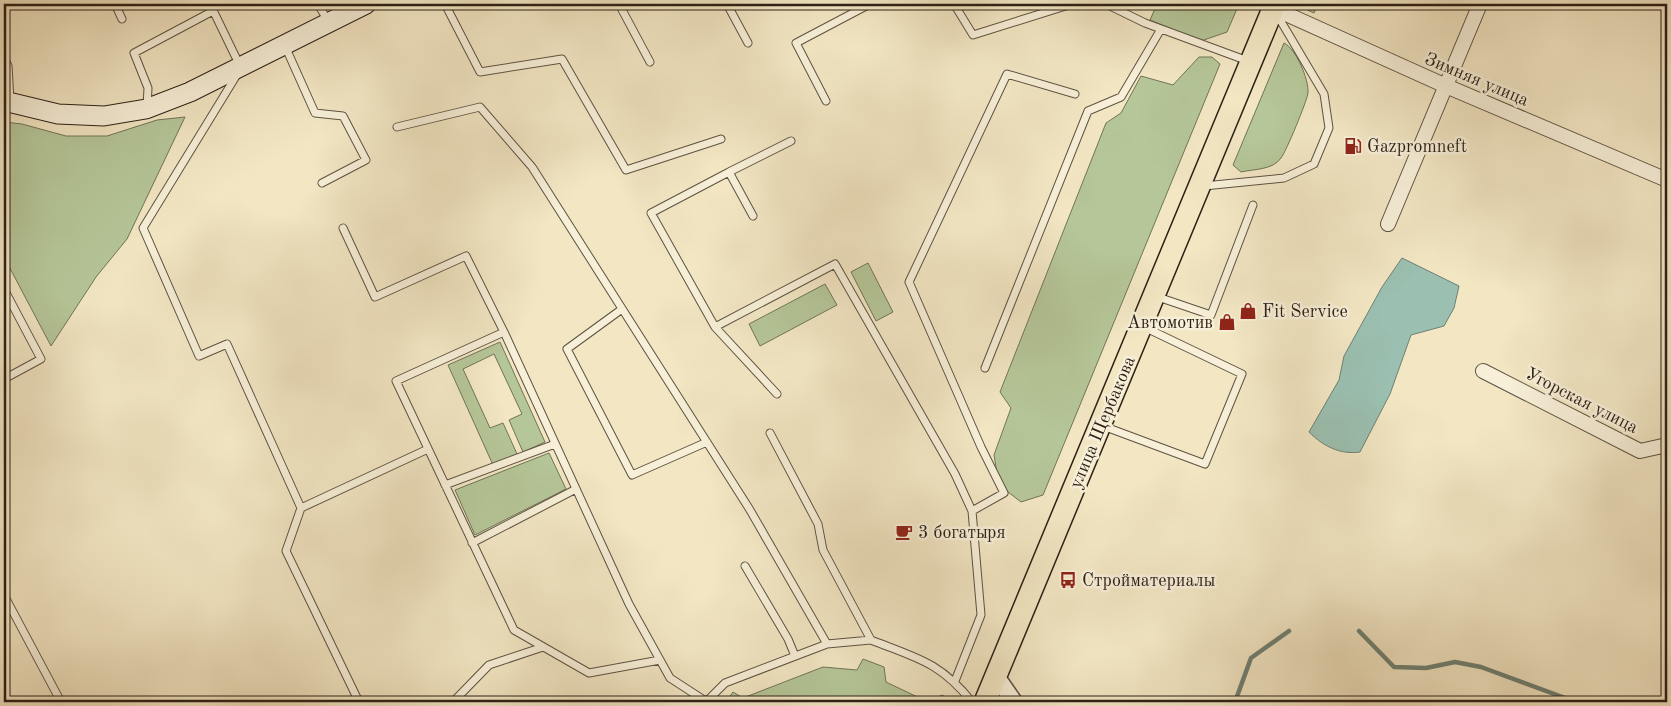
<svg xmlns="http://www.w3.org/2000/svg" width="1671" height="706" font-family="'Old Standard TT',serif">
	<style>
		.green { fill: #b5c698; stroke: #707458 }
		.water { fill: #9bc0b1; stroke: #6f8073 }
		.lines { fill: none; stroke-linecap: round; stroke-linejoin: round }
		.stream { stroke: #6f8073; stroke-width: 4.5 }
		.service-casing { stroke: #5e5242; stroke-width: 9 }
		.minor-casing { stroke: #5e5242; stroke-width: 16 }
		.tertiary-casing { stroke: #5e5242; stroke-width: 19 }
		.secondary-casing { stroke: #2c2117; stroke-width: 21 }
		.primary-casing { stroke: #2c2117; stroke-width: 24 }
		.service { stroke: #f7efd8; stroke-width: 7 }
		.minor { stroke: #f7efd8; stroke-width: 14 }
		.tertiary { stroke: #f7efd8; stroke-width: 16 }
		.secondary { stroke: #f7efd8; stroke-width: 19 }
		.primary { stroke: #f2e6c3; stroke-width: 21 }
		.labels { text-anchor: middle; stroke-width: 5; stroke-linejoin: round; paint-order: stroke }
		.street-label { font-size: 18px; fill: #2c2117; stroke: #f7efd8 }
		.poi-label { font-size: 18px; fill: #2c2117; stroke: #f7efd8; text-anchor: start }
	</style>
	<rect width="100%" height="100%" fill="#f2e6c3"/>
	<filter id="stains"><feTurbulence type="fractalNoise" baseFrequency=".004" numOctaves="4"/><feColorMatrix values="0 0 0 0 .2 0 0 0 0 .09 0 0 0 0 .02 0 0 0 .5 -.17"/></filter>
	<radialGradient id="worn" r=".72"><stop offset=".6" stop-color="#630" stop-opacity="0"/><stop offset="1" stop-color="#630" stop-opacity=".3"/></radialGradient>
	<path class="green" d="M 1157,4 L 1239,4 L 1227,32 L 1201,41 L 1150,20 Z
		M 1300,4 L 1318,4 L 1314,13 L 1299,6 Z
		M 1284,43 C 1296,49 1309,79 1308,93 C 1307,101 1286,152 1281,158 C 1273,170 1254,169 1241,172 L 1233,165 Z
		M 1199,57 L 1212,57 L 1220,64 L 1043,495 L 1021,502 L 999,485 L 994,455 L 1011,408 L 1000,392 L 1106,123 L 1121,113 L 1141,76 L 1173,85 Z
		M 185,117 L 127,239 L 96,277 L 51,346 L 4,257 L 4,122 L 22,124 L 66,136 L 107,136 L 157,120 Z
		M 868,263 L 893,312 L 876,321 L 851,272 Z
		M 825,284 L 837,305 L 760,346 L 749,324 Z
		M 500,342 L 545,442 L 523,452 L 509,420 L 522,414 L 494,354 L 463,369 L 490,428 L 503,423 L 517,454 L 493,465 L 448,365 Z
		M 549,453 L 566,489 L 475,535 L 455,490 Z
		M 863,659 L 884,667 L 886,682 L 928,702 L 942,695 L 954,702 L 726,702 L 733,692 L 743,698 L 823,667 L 857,670 Z"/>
	<path class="water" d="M 1402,258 L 1459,286 L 1454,308 L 1444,326 L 1411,335 L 1390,394 L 1360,452 C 1340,455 1323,446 1309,432 L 1339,380 L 1344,356 L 1382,287 Z"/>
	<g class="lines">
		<path class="stream" d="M 1359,631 L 1394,667 L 1426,668 L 1455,662 L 1481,667 L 1576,702
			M 1235,702 L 1251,658 L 1289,631"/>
		<g class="service-casing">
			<path id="service" d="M 115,4 L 122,19
				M 210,4 L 241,68 L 143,228 L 199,356 L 227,344 L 301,508 L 428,449
				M 318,4 L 329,23
				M 445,4 L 480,72 L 562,59 L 626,170 L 721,139
				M 624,4 L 620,6 L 650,62
				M 727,4 L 748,43
				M 954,4 L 973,35 L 1072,4
				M 1106,4 L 1145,23 L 1248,61
				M 285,46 L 315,113 L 343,116 L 366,160 L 322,183
				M 4,58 L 8,66 L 10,101
				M 826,101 L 796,43 L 870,4
				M 147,107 L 148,88 L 134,53 L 213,11
				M 397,127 L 480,107 L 532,167 L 750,510 L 827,644
				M 729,172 L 791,141
				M 1204,186 L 1284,178 L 1314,164 L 1329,128 L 1324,94 L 1276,13
				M 753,216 L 729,172 L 651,213 L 715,327 L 835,264 L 955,474 L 972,511 L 981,615 L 955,681
				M 343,228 L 375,297 L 466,256 L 504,332 L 629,604 L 670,678 L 707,702
				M 4,289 L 41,359 L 4,379
				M 1155,296 L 1211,315 L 1253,205
				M 622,309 L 567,349 L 632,475 L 707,442
				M 715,327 L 777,394
				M 504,332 L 396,381 L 514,630 L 589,673 L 660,660
				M 985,368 L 1088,111 L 1121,97 L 1161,29
				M 1103,426 L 1205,464 L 1242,374 L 1144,327
				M 770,433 L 818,524 L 823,550 L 871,640 C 917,658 940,662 972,702
				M 445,485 L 555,444
				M 301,508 L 286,551 L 359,702
				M 972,511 L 1004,493 L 981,447 L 909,282 L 1007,74 L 1075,94
				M 472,543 L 576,489
				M 745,566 L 788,639 L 795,656
				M 4,595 L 61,702
				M 453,702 L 489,665 L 543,647
				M 706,702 L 725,683 L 827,644 L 871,640"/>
		</g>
		<g class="minor-casing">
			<path id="minor" d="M 1273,8 L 1446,86 L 1667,180
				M 1388,224 L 1480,4
				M 1483,371 L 1640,451 L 1667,445"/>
		</g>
		<g class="tertiary-casing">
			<path id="tertiary" d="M 996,676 L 1014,702"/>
		</g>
		<g class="secondary-casing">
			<path id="secondary" d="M 4,101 L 58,114 L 104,116 L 146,109 L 190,92 L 366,4"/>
		</g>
		<g class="primary-casing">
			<path id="primary" d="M 985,702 L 1275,4"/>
		</g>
		<use href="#service" class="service"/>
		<use href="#minor" class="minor"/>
		<use href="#tertiary" class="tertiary"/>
		<use href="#secondary" class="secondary"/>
		<use href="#primary" class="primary"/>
	</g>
	<defs>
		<g id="fuel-bare" transform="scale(1.35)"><path d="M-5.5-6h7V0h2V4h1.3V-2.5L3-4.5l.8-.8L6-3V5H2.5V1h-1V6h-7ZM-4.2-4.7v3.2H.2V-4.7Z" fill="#8f2418" stroke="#f7efd8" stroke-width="2.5" paint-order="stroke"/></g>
		<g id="shop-bare" transform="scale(1.35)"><path d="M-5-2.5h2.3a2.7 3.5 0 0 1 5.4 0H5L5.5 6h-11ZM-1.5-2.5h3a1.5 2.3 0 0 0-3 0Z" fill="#8f2418" stroke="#f7efd8" stroke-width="2.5" paint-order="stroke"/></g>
		<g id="cafe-bare" transform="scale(1.35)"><path d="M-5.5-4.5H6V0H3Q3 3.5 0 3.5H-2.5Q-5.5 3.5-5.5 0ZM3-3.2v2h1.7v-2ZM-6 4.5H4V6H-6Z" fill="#8f2418" stroke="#f7efd8" stroke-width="2.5" paint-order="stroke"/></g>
		<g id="bus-bare" transform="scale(1.35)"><path d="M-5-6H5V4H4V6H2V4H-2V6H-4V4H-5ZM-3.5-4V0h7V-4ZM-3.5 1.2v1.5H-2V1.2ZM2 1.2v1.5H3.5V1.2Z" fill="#8f2418" stroke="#f7efd8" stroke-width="2.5" paint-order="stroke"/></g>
	</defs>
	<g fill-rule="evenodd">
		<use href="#fuel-bare" x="1353" y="146"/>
		<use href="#shop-bare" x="1248" y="311"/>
		<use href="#shop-bare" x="1227" y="322"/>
		<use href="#cafe-bare" x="904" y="532"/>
		<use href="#bus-bare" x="1068" y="580"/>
	</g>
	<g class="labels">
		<g class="street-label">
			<text transform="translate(1477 79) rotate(23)" y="6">Зимняя улица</text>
			<text transform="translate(1582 400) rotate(27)" y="6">Угорская улица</text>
			<text transform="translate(1102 422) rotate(-67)" y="6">улица Щербакова</text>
		</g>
		<g class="poi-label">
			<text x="1367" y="152">Gazpromneft</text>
			<text x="1262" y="317">Fit Service</text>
			<text x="1213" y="328" text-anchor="end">Автомотив</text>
			<text x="918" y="538">3 богатыря</text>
			<text x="1082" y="586">Стройматериалы</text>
		</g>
	</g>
	<rect width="1671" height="706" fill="none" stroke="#f2e6c3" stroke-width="20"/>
	<rect x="5" y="5" width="1661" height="696" fill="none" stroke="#2c2117" stroke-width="2.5"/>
	<rect x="10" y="10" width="1651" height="686" fill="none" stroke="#2c2117"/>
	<rect width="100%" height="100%" filter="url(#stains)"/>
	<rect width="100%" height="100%" fill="url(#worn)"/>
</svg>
